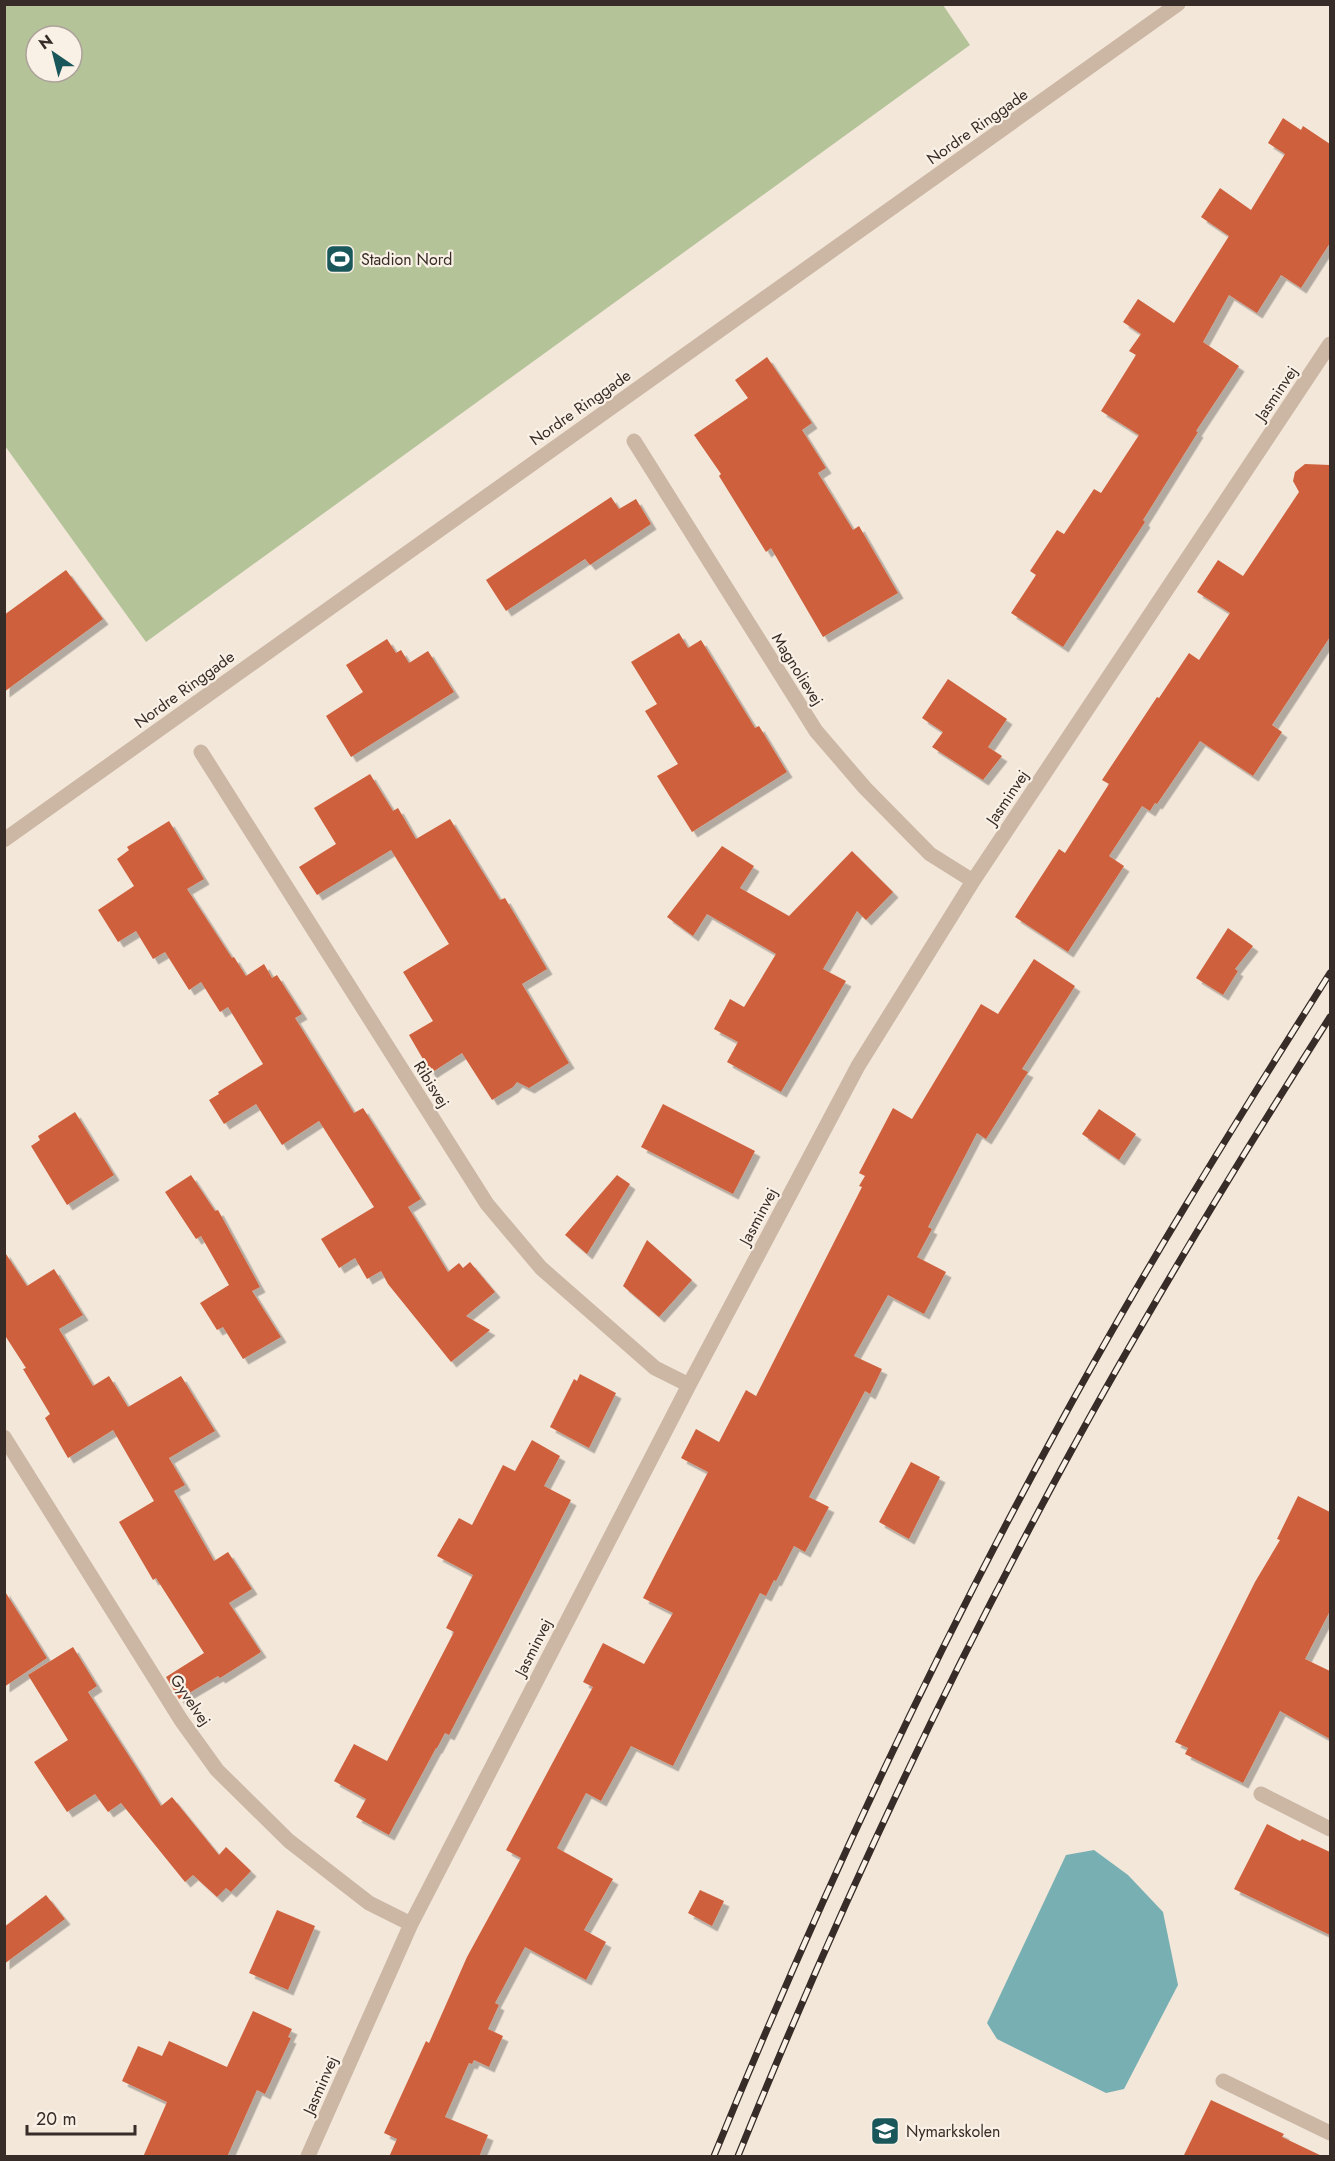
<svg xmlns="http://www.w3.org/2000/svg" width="1335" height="2161" font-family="Jost,sans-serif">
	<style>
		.green { fill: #b5c399; fill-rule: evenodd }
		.water { fill: #77afb2 }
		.building { fill: #ce613d; filter: url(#shadow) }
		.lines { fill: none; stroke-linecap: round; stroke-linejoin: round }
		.minor { stroke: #ccb7a5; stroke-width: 15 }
		.tertiary { stroke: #ccb7a5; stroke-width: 15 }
		.rail-casing { stroke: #372c27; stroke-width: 7 }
		.rail { stroke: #faf1e6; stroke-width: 4.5; stroke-dasharray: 14; stroke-linecap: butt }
		.labels { text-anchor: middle; stroke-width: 4.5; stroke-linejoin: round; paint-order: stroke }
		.street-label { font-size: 16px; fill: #372c27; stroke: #faf1e6 }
		.poi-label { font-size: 16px; fill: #372c27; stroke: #faf1e6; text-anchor: start }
	</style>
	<defs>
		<filter id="shadow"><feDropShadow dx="5.5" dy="5.5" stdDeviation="0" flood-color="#0004"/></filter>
	</defs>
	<rect width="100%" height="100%" fill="#f3e7da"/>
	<path class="green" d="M 943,5 L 970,45 L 146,642 L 5,446 L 5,5 ZM 36,36 L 72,36 L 72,72 L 36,72 Z"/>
	<path class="water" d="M 1094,1850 L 1128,1875 L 1163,1912 L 1178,1985 L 1124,2089 L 1106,2093 L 997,2039 L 987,2023 L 1066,1855 Z"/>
	<path class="building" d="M 1283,118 L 1301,130 L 1303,126 L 1330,144 L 1330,243 L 1301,288 L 1281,275 L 1257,313 L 1229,295 L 1203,342 L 1239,366 L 1196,431 L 1198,432 L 1143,520 L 1145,522 L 1063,647 L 1011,613 L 1036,575 L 1030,571 L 1057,530 L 1064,534 L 1094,489 L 1101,493 L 1139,435 L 1101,411 L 1136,355 L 1129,351 L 1141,334 L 1123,322 L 1138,299 L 1174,323 L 1229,236 L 1201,217 L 1220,188 L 1251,210 L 1285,154 L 1268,143 Z
		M 767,357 L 812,423 L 802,430 L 826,468 L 818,473 L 853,530 L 859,526 L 898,593 L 823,637 L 771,548 L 766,552 L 719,476 L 721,474 L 694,435 L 748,398 L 735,380 Z
		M 1305,464 L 1330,465 L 1330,637 L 1272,725 L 1282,732 L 1253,776 L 1200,741 L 1157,804 L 1155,803 L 1150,811 L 1142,806 L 1109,856 L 1124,866 L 1068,952 L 1015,917 L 1059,849 L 1065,853 L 1109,784 L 1102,780 L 1157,697 L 1159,698 L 1189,653 L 1199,660 L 1230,613 L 1197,592 L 1218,560 L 1243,576 L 1299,492 L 1293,481 L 1295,472 Z
		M 611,497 L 619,509 L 636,499 L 651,524 L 590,565 L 585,559 L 506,611 L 486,580 Z
		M 66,570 L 103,619 L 4,692 L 4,615 Z
		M 679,633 L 688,648 L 701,640 L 755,728 L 759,726 L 787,772 L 692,832 L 657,776 L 678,764 L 645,711 L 657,704 L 631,662 Z
		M 387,639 L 396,653 L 401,650 L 409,663 L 428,651 L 454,692 L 351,757 L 326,716 L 363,692 L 346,665 Z
		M 948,679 L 1007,719 L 988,747 L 1002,756 L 983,780 L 932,747 L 943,732 L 922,718 Z
		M 370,774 L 393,811 L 398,808 L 416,839 L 450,819 L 500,900 L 505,898 L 547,969 L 522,984 L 569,1063 L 529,1088 L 517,1082 L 513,1087 L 492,1100 L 462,1053 L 431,1073 L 409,1035 L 433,1021 L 403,972 L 449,944 L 391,850 L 317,895 L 299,867 L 336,844 L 314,808 Z
		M 169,821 L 204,879 L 187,889 L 232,958 L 234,957 L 246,976 L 264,964 L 272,978 L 277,975 L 302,1014 L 295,1018 L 354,1113 L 363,1108 L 421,1199 L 408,1207 L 448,1272 L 459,1263 L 463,1268 L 470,1262 L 495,1292 L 466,1316 L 490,1330 L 451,1362 L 388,1284 L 381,1271 L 367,1279 L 355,1258 L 339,1268 L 321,1239 L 374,1207 L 319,1121 L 282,1145 L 256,1104 L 224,1124 L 209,1100 L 219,1094 L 218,1092 L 263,1064 L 228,1007 L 220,1012 L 201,982 L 189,990 L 165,952 L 153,959 L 136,931 L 118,942 L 98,910 L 134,886 L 117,859 L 129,850 L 127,847 Z
		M 722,846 L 754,866 L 740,888 L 789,916 L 852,851 L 893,892 L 866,920 L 857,911 L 823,969 L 846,981 L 781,1092 L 727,1062 L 738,1042 L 714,1029 L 730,999 L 744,1007 L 776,954 L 707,914 L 693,936 L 667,917 Z
		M 1228,928 L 1253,946 L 1235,969 L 1238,971 L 1223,995 L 1196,978 Z
		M 1034,959 L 1075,986 L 1022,1069 L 1028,1072 L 986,1139 L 977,1133 L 928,1227 L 932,1229 L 917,1257 L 946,1272 L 924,1314 L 888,1295 L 854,1356 L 882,1369 L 870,1394 L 865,1391 L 809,1497 L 829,1507 L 805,1552 L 794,1546 L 776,1581 L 774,1580 L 766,1596 L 760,1593 L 673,1766 L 631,1746 L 601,1801 L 586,1793 L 557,1848 L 613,1879 L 584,1930 L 606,1942 L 586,1980 L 525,1947 L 495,2003 L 499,2005 L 488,2029 L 503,2036 L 489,2067 L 474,2060 L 472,2064 L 469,2063 L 445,2117 L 488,2135 L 479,2157 L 389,2157 L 397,2139 L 384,2133 L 426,2041 L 429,2043 L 467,1957 L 521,1858 L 506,1850 L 593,1687 L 583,1682 L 603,1643 L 644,1664 L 673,1613 L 643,1598 L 708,1472 L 681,1458 L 696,1429 L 719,1442 L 746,1390 L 756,1396 L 862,1187 L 859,1186 L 865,1176 L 859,1173 L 893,1108 L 912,1119 L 981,1004 L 998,1014 Z
		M 663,1104 L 755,1151 L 733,1194 L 641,1147 Z
		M 1099,1109 L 1136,1134 L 1119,1160 L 1082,1134 Z
		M 75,1112 L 114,1175 L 67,1205 L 31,1146 L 40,1140 L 38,1136 Z
		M 191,1175 L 215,1211 L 218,1210 L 260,1287 L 252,1291 L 281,1337 L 243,1359 L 223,1327 L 217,1330 L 200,1303 L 229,1285 L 201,1236 L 196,1239 L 165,1192 Z
		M 617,1175 L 630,1184 L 587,1254 L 565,1235 Z
		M 647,1240 L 692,1280 L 659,1317 L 623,1286 Z
		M 4,1251 L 27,1286 L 54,1269 L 83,1315 L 59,1329 L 93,1386 L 109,1376 L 128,1407 L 181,1376 L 215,1431 L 169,1458 L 185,1485 L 174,1491 L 214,1561 L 228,1552 L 252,1589 L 229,1603 L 261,1652 L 220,1678 L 218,1676 L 179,1699 L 166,1677 L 204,1653 L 156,1578 L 153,1580 L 119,1522 L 154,1501 L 113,1430 L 68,1458 L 45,1418 L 50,1414 L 23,1369 L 26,1368 L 4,1334 Z
		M 580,1374 L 616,1393 L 589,1448 L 550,1427 L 574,1379 L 577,1381 Z
		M 532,1440 L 560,1456 L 544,1486 L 571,1500 L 449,1735 L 445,1733 L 437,1748 L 436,1748 L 389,1835 L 356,1817 L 366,1799 L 334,1781 L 354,1744 L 387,1761 L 454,1632 L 446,1628 L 473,1575 L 437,1556 L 459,1518 L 472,1525 L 503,1465 L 515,1471 Z
		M 911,1462 L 940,1477 L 909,1539 L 879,1522 Z
		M 1298,1496 L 1330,1512 L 1330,1611 L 1305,1659 L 1330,1671 L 1330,1739 L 1280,1711 L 1243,1783 L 1185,1754 L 1188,1748 L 1175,1742 L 1255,1582 L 1280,1540 L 1277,1539 Z
		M 4,1590 L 47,1658 L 4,1687 Z
		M 73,1647 L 97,1686 L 88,1692 L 161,1806 L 172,1797 L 219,1855 L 226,1847 L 251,1871 L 231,1892 L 226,1888 L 217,1897 L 193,1875 L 185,1882 L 121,1803 L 108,1812 L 95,1794 L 67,1812 L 34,1762 L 68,1740 L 28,1675 Z
		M 1267,1824 L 1300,1841 L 1302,1839 L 1330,1852 L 1330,1935 L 1234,1889 Z
		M 700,1890 L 724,1901 L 712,1926 L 688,1913 Z
		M 46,1895 L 65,1919 L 4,1964 L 4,1927 Z
		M 277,1910 L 315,1926 L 288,1990 L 249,1973 Z
		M 253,2011 L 292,2029 L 288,2037 L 291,2038 L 265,2094 L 257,2090 L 227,2157 L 143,2157 L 167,2102 L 122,2081 L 138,2046 L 162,2056 L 169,2041 L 227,2067 Z
		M 1211,2100 L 1284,2134 L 1282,2137 L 1324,2157 L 1183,2157 Z"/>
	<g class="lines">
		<path class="minor" d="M 634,441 L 816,731 L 865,788 L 930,854 L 973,881
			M 201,752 L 487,1204 L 541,1268 L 655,1368 L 689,1385
			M 4,1437 L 181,1720 L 217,1770 L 289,1841 L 369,1903 L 411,1924
			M 1261,1794 L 1330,1829
			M 1223,2081 L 1330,2133
			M 308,2156 L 411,1924 L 689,1385 L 858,1066 L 973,881 L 1330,344"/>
		<path class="tertiary" d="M 4,840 L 1178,4"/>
		<g class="rail-casing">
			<path id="rail" d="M 714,2156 C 813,1914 923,1676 1048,1446 C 1135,1284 1232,1128 1330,973
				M 738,2156 C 835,1917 945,1682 1069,1455 C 1150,1306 1239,1160 1330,1017"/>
		</g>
		<use href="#rail" class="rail"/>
	</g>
	<defs>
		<g id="stadium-square" transform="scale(1.5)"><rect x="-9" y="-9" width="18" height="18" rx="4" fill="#1a575b" stroke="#faf1e6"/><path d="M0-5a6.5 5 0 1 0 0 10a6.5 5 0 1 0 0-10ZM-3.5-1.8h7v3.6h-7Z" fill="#fff"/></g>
		<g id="school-square" transform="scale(1.5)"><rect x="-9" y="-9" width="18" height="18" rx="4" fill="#1a575b" stroke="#faf1e6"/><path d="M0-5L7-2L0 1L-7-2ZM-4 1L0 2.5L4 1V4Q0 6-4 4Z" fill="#fff"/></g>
	</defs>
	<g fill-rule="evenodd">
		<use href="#stadium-square" x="340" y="259"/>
		<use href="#school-square" x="885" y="2131"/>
	</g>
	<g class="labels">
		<g class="street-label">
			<text transform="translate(977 126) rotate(-35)" y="6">Nordre Ringgade</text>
			<text transform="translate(1276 393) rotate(-56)" y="6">Jasminvej</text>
			<text transform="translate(580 407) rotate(-35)" y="6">Nordre Ringgade</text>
			<text transform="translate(798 669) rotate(58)" y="6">Magnolievej</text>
			<text transform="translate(184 689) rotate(-36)" y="6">Nordre Ringgade</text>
			<text transform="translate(1007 797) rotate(-56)" y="6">Jasminvej</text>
			<text transform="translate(432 1084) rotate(58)" y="6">Ribisvej</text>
			<text transform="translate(758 1216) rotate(-62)" y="6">Jasminvej</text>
			<text transform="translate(533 1647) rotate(-63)" y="6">Jasminvej</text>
			<text transform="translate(191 1700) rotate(56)" y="6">Gyvelvej</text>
			<text transform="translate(320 2085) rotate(-66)" y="6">Jasminvej</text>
		</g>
		<g class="poi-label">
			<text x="361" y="265">Stadion Nord</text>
			<text x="906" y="2137">Nymarkskolen</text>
		</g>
	</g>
	<rect width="1335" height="2161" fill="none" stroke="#372c27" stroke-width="12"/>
	<g transform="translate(54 54) rotate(325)"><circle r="28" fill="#faf1e6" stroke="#aca29a" stroke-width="1.5"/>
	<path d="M0-4.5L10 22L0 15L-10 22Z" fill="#1a575b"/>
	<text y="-9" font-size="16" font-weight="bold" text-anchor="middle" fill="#372c27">N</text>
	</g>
	<path d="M27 2125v9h108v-9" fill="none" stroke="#372c27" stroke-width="3"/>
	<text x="36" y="2125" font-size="18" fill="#372c27" stroke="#faf1e6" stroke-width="4.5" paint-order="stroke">20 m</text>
</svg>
